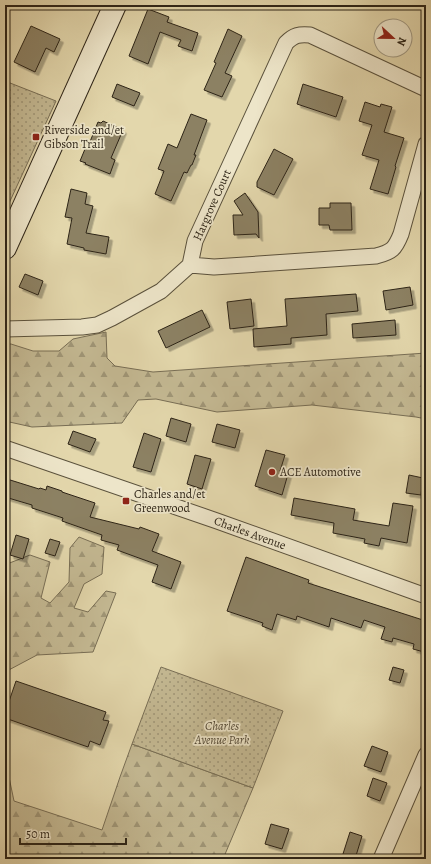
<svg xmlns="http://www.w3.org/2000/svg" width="431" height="864" font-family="Alegreya,serif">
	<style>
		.forest { fill: url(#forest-firs); stroke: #786e55 }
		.park { fill: url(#park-dots); stroke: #786e55 }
		.building { fill: #8c8164; stroke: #2d2417; filter: url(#shadow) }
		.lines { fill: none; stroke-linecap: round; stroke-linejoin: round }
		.minor-casing { stroke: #5a513c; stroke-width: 17 }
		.secondary-casing { stroke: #2d2417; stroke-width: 24 }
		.minor { stroke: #ede5c9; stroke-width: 15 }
		.secondary { stroke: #ede5c9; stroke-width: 22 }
		.poi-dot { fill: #8f2418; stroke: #ede5c9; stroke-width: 1.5 }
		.labels { text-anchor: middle; stroke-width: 3.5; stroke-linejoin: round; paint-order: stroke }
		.poi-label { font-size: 12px; fill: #2d2417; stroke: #ede5c9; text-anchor: start }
		.street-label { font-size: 12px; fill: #2d2417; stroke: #ede5c9 }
		.park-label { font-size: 12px; font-style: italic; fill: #534936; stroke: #ede5c9 }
	</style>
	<defs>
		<pattern id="forest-firs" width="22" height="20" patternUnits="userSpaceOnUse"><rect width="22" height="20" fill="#c4b993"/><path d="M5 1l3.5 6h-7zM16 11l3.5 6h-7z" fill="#a09677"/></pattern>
		<pattern id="park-dots" width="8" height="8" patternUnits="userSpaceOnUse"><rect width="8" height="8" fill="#c4b993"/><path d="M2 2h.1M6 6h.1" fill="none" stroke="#a09677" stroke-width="1.8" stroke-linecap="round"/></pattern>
		<filter id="shadow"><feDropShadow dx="3.5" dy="3.5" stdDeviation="0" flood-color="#0004"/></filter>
	</defs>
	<rect width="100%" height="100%" fill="#e3d7ac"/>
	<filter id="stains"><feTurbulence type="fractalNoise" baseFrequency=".005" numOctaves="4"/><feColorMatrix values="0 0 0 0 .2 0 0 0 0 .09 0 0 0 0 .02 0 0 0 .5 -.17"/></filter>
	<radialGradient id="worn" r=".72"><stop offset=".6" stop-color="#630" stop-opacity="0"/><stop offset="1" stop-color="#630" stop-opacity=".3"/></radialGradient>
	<path class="forest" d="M 106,332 L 107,358 L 115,366 L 153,372 L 426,353 L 426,419 L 416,417 L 312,405 L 217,412 L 156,399 L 138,400 L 122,423 L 32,427 L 5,421 L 5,344 L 11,344 L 33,351 L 59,351 L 73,339 Z
		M 79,537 L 104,547 L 102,574 L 84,584 L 74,608 L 88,612 L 106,591 L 116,593 L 93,652 L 37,655 L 5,672 L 5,604 L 8,603 L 7,564 L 30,555 L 50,562 L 41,598 L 50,603 L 69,582 L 70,548 Z
		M 132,744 L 253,788 L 223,859 L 5,859 L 5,758 L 14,801 L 102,830 L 120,777 Z"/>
	<path class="park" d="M 5,81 L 56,101 L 5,212 Z
		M 161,667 L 283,711 L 253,788 L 132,744 Z"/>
	<path class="building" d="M 148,9 L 169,17 L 167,22 L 198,33 L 192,51 L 178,46 L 181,40 L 160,32 L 148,64 L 129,56 Z
		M 31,26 L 60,39 L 54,52 L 46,48 L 35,72 L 14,62 Z
		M 228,29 L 242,36 L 225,73 L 232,76 L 222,97 L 204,90 L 216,63 L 214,62 Z
		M 117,84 L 140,93 L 134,106 L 112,97 Z
		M 303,84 L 343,97 L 336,117 L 297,104 Z
		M 365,102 L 380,107 L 381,104 L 392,107 L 384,132 L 404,138 L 395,166 L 396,167 L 388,194 L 370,189 L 379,160 L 362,155 L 372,125 L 359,121 Z
		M 191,114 L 207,120 L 194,155 L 196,155 L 192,165 L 191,165 L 187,173 L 184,172 L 171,201 L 155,194 L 164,171 L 158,169 L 168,144 L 177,148 Z
		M 103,121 L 123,130 L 111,158 L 115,160 L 110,174 L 85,164 L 86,163 L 80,161 L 85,149 L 87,149 L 98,122 L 101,123 Z
		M 274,149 L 293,159 L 274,195 L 257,187 L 257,182 Z
		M 71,189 L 87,193 L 85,204 L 93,206 L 86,233 L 109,237 L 106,254 L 84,250 L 84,248 L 67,244 L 72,218 L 65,217 Z
		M 245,193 L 258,212 L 259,238 L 256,234 L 234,235 L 233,215 L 243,215 L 234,201 Z
		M 330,203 L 351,203 L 352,230 L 330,230 L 329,225 L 319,225 L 319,208 L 330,208 Z
		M 25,274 L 43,281 L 38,295 L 19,287 Z
		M 410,287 L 413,305 L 386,310 L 383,291 Z
		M 356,294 L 358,311 L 326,314 L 327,335 L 291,338 L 291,344 L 254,347 L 253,329 L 287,326 L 285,299 Z
		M 251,299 L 254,326 L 230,329 L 227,302 Z
		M 202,310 L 210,327 L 166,348 L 158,331 Z
		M 395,320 L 396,335 L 353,338 L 352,324 Z
		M 171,418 L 191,424 L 186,442 L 166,436 Z
		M 217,424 L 240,430 L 235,448 L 212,442 Z
		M 73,431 L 96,439 L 90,452 L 68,444 Z
		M 144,433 L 161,439 L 151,472 L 133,467 Z
		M 266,450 L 285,455 L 280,471 L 288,474 L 282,495 L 255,486 Z
		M 195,455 L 211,459 L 202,489 L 187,484 Z
		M 409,475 L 423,478 L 421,495 L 406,493 Z
		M 7,479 L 39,489 L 40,488 L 46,490 L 47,486 L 62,491 L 62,492 L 95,503 L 90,517 L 139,529 L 140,527 L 159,534 L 152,551 L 181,562 L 171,589 L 152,582 L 158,565 L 117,550 L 119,545 L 101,540 L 102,535 L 62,521 L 63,518 L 32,508 L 32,505 L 5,497 L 5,485 Z
		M 294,498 L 355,509 L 353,520 L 389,526 L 393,503 L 413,506 L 407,543 L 381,538 L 379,546 L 364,543 L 365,539 L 333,533 L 334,523 L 291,515 Z
		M 16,535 L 29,539 L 23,559 L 10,555 Z
		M 50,539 L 60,542 L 55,556 L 45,553 Z
		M 246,557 L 309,580 L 308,583 L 426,621 L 426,645 L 424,652 L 413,649 L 414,644 L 393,638 L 392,642 L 381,639 L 385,627 L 364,620 L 361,628 L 331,618 L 329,627 L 297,616 L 296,620 L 277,614 L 272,630 L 262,626 L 263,623 L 227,611 Z
		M 393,667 L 404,670 L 400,683 L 389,680 Z
		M 16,681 L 106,712 L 103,720 L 109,721 L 100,745 L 90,741 L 88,747 L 5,718 L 5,713 Z
		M 372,746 L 388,752 L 381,772 L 364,766 Z
		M 373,778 L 387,783 L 380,801 L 367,796 Z
		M 271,824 L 289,829 L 282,849 L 265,844 Z
		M 350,832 L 362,836 L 355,859 L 342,857 Z"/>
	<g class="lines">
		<g class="minor-casing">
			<path id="minor" d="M 190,265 L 195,241 L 286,43 C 294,35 299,34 310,35 L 426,89
				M 190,265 L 214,267 L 376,256 C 392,252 395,249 401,234 L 426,144
				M 5,329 L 82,327 L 97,325 L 112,318 L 161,291 L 190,265
				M 5,448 L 217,521 L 426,596
				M 381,859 L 426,755"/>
		</g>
		<g class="secondary-casing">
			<path id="secondary" d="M 5,248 L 115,5"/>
		</g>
		<use href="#minor" class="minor"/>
		<use href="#secondary" class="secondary"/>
	</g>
	<g class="poi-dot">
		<rect x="32" y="133" width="8" height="8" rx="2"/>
		<circle cx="272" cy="472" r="4"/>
		<rect x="122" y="497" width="8" height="8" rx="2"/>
	</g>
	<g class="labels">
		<g class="poi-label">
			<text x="44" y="134">Riverside and/et<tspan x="44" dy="14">Gibson Trail</tspan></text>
			<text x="280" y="476">ACE Automotive</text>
			<text x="134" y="498">Charles and/et<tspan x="134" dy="14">Greenwood</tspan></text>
		</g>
		<g class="street-label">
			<text transform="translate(212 205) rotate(-66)" y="4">Hargrove Court</text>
			<text transform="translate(250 533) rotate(20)" y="4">Charles Avenue</text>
		</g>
		<g class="park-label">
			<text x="222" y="730">Charles<tspan x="222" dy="14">Avenue Park</tspan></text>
		</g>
	</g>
	<rect width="431" height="864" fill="none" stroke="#e3d7ac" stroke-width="20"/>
	<rect x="6" y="6" width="419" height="852" fill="none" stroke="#2d2417" stroke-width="2"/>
	<rect x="10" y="10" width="411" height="844" fill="none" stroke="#2d2417"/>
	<g transform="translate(393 38) rotate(112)"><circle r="19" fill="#ede5c9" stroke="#a09882"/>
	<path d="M0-3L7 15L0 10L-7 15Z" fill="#8f2418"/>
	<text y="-6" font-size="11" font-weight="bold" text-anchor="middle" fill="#2d2417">N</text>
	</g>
	<path d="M20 838v6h106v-6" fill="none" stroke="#2d2417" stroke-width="2"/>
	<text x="26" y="838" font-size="12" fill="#2d2417" stroke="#ede5c9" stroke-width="3" paint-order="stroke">50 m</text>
	<rect width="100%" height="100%" filter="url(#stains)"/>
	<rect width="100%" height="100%" fill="url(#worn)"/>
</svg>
